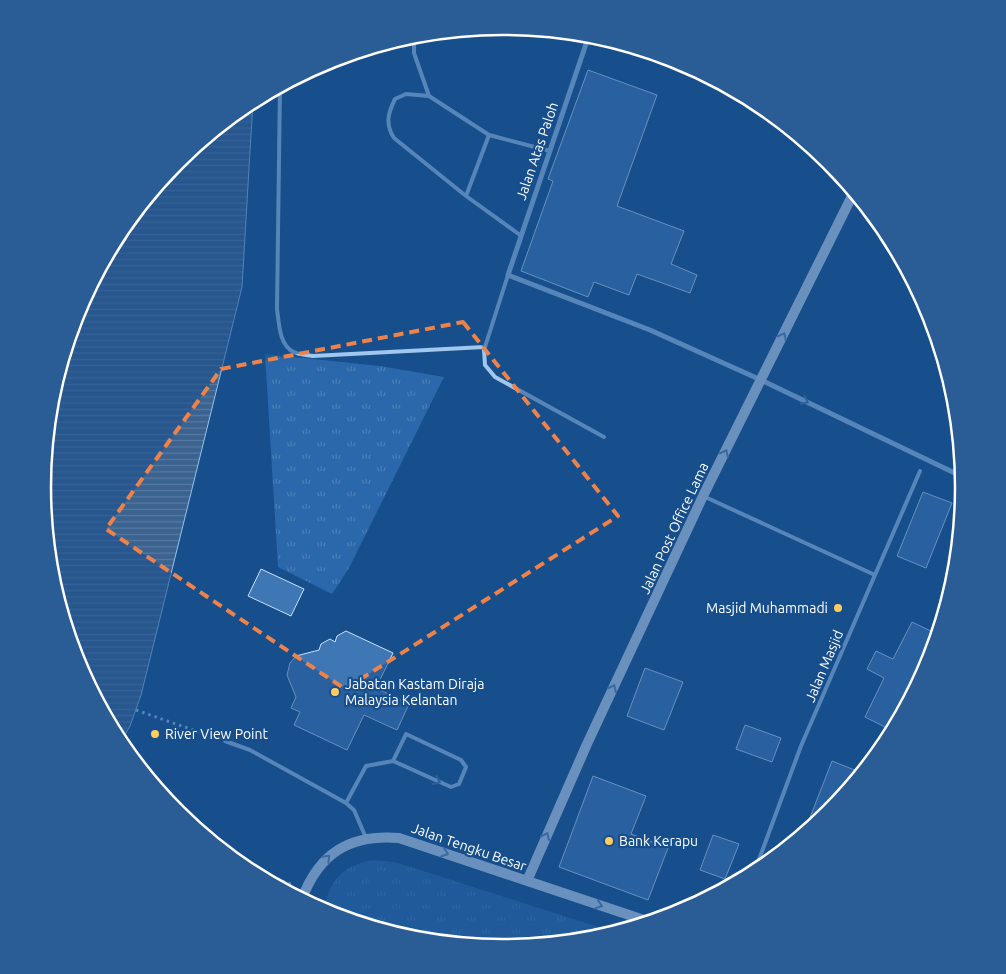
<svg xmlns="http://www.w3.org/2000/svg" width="1006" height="974" font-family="Ubuntu,sans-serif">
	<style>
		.grass { fill: url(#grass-tufts) }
		.water { fill: url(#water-rules); stroke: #94c2f1 }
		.building { fill: #3f77b5; stroke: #c8e0fb }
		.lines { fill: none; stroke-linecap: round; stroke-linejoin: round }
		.path { stroke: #a1c7ef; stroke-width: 3; stroke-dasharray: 2.5 4; stroke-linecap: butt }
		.service { stroke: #a1c7ef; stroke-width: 4 }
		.minor { stroke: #a1c7ef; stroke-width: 5 }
		.secondary { stroke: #cfe3fa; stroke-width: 10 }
		.oneway { stroke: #618ab8 }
		.oneway2 { stroke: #4778af }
		.marked { fill: none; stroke: #ee8249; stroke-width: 4; stroke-dasharray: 10 6; stroke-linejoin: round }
		.poi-dot { fill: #ffcc5f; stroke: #174e8c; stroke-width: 2 }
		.labels { text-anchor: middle; stroke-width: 4.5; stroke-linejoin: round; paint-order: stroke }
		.street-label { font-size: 14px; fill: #fff; stroke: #174e8c }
		.poi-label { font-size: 14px; fill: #fff; stroke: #174e8c; text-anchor: start }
		.rim { fill: none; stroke: #fff; stroke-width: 2.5 }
	</style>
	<defs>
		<pattern id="grass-tufts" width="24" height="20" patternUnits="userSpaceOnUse" patternTransform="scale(1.25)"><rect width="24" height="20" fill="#2a68ab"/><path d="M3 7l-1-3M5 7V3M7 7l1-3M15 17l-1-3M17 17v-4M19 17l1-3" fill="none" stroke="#4a7fb8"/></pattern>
		<pattern id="water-rules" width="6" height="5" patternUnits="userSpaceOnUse" patternTransform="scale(1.25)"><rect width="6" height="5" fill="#3b6390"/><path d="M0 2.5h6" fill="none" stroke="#587aa1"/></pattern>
	</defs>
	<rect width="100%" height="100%" fill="#174e8c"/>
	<path class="grass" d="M 265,354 L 380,366 L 444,377 L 349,568 L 332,594 L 278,567 Z
		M 374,860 L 395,862 L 614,932 L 593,939 L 503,948 L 413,939 L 323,911 C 330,880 342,865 374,860 Z"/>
	<path class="water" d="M 253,101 L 242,287 L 141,695 L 130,726 L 120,743 L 77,663 L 51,577 L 42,487 L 51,397 L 77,310 L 120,231 L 177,161 Z"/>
	<path class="building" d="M 588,70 L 657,95 L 617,206 L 684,231 L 671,264 L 697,275 L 690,293 L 637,274 L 629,295 L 594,282 L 588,297 L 521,271 L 553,181 L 548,179 Z
		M 923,492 L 952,503 L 926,568 L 897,556 Z
		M 261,569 L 304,589 L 291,616 L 248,596 Z
		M 912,622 L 937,634 L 929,664 L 893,731 L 865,717 L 884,678 L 867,669 L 876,651 L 893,659 Z
		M 346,631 L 393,653 L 376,688 L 409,704 L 397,730 L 364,715 L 347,750 L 294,725 L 300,712 L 291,708 L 296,697 L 287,675 L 290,663 L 296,656 L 319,650 L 321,644 L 330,639 L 335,642 L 337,636 Z
		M 645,668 L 683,682 L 664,730 L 627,716 Z
		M 745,725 L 781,738 L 772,762 L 736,749 Z
		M 832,761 L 862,773 L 829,813 L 804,833 Z
		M 593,776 L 646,796 L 631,834 L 668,848 L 648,900 L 559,867 Z
		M 713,835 L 739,844 L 725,879 L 700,870 Z"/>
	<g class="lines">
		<path class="path" d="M 136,710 L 213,737
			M 270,877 L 291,884"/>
		<path class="service" d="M 414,35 L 414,53 L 429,96 L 489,135 L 550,151
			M 280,86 L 277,309 C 279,322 279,346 294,352 C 299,355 308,355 313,356 L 484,347
			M 429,96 L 406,94 L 395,99 C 388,113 385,124 394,138 L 466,196 L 520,235
			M 466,196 L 489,135
			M 508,275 L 484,350 L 485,365 L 495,377 L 604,437
			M 703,496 L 875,575
			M 225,741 L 250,750 L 346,803 L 354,810 L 366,838
			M 346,803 L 366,766 L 393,761 L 451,787 L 459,784 L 466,767 L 461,760 L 406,734 L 393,761
			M 754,873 L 801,746 L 920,471"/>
		<path class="minor" d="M 589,35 L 508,275 L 650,330 L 761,380 L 963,477"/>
		<path class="secondary" d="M 527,881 L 587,744 L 703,496 L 854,192
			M 302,899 C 319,853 350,834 399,838 L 650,922"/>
	</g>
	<defs><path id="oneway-chevron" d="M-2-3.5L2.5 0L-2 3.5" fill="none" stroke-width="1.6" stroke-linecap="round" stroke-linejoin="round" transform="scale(1.25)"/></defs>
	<g class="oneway">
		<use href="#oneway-chevron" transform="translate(783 336) rotate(-63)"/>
		<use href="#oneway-chevron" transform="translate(725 453) rotate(-64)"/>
		<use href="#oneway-chevron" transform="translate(613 688) rotate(-65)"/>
		<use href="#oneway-chevron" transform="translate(546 836) rotate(-66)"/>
		<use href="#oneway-chevron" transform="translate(445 853) rotate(19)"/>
		<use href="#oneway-chevron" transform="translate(327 858) rotate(-45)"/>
		<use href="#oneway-chevron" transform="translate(599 905) rotate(18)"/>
	</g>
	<g class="oneway2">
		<use href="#oneway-chevron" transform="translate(805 401) rotate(26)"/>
		<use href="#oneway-chevron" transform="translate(437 781) rotate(25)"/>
	</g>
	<path d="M0 0H1006V974H0ZM 463,322 L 618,516 L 345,689 L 106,529 L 221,369 Z" fill="#174e8c" fill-opacity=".55" fill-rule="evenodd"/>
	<path class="marked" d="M 463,322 L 618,516 L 345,689 L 106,529 L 221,369 Z"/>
	<g class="poi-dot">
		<circle cx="838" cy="608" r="5"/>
		<circle cx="335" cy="692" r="5"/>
		<circle cx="155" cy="734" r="5"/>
		<circle cx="609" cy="841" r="5"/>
	</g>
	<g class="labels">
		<g class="street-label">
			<text transform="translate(537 151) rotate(-71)" y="5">Jalan Atas Paloh</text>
			<text transform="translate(674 528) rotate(-65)" y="5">Jalan Post Office Lama</text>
			<text transform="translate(824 666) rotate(-67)" y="5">Jalan Masjid</text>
			<text transform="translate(469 847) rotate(19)" y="5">Jalan Tengku Besar</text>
		</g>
		<g class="poi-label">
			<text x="828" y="613" text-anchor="end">Masjid Muhammadi</text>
			<text x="345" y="689">Jabatan Kastam Diraja<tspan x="345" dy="16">Malaysia Kelantan</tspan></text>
			<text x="165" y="739">River View Point</text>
			<text x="619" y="846">Bank Kerapu</text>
		</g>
	</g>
	<path d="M0 0H1006V974H0ZM51 487a452 452 0 1 1 904 0a452 452 0 1 1-904 0Z" fill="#2a5c95" fill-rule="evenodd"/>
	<path class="rim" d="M51 487a452 452 0 1 1 904 0a452 452 0 1 1-904 0Z"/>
</svg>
